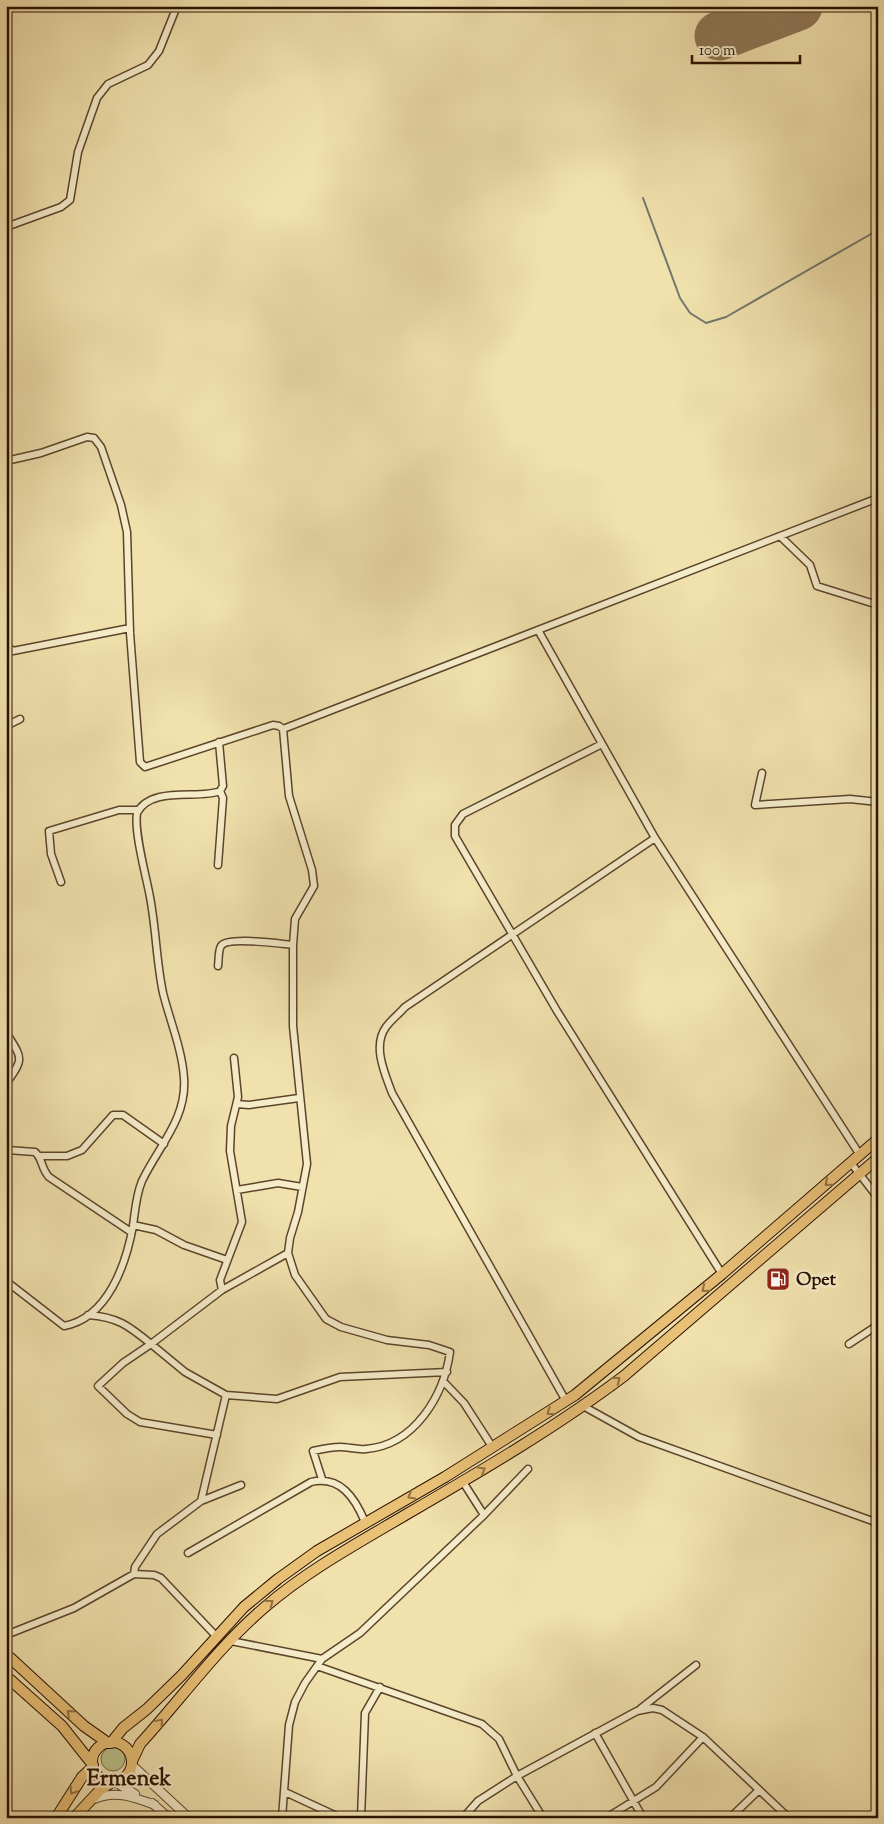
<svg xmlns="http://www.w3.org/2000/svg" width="884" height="1824" font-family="'Sorts Mill Goudy',serif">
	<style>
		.green { fill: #bac38a; stroke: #726a45 }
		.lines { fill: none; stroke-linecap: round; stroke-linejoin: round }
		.stream { stroke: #71776d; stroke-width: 2 }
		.taxiway { stroke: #8e7856; stroke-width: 20 }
		.runway { stroke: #8e7856; stroke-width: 49 }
		.minor-casing { stroke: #5c442b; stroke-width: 9 }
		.tertiary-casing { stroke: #5c442b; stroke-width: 10 }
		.primary-casing { stroke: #2b1000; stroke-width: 12 }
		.minor { stroke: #f5ecca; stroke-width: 6 }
		.tertiary { stroke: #f5ecca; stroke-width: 8 }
		.primary { stroke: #e8c076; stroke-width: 10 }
		.oneway { stroke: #937141 }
		.labels { text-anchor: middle; stroke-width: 4.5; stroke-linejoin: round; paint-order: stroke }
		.poi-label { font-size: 18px; font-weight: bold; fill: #2b1000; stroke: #f5ecca; text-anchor: start }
		.district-label { font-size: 22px; font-weight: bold; fill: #2b1000; stroke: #f5ecca }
	</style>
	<rect width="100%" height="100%" fill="#f0e1ad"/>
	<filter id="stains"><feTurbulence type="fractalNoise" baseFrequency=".004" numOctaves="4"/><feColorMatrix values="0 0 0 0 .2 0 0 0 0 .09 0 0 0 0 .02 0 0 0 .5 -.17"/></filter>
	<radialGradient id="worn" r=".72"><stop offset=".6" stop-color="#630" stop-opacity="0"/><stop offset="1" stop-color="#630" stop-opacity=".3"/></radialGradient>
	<path class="green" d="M101 1759a12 12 0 1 1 24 0a12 12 0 1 1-24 0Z"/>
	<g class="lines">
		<path class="stream" d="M 643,198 L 680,298 L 690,313 L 706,323 L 726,317 L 878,230"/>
		<path class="taxiway" d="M 739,6 C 757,17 775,12 795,7"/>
		<path class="runway" d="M 719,36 L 798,6"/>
		<g class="minor-casing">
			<path id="minor" d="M 6,227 L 61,207 L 70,200 L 78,152 L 97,98 L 108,84 L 148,65 L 159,51 L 177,6
				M 6,461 L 41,453 L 87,437 L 94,438 L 101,447 L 121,505 L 127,532 L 130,633 L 140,762 L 145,767 L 273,725 L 279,726 L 283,729 L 289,796 L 312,870 L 314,886 L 295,919 L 293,945 L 293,1026 L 307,1164 L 298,1212 L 290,1238 L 288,1253 L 295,1275 L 326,1319 L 341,1327 L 387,1340 L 429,1345 L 450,1352 C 444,1395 415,1445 366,1449 C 358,1450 348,1447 340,1447 C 331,1447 322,1449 313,1451 L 322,1479
				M 780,536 L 810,565 L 817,586 L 878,605
				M 538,630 L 655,838 L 860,1155
				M 6,645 L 13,651 L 130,628
				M 6,726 L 20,719
				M 283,729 L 878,498
				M 602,744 L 463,814 L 455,825 L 455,836 L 557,1011 L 722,1274
				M 762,773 L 755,805 L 850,799 L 878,802
				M 218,865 L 223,798 L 220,791
				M 61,882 L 51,854 L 49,831 L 119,810 L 139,810
				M 218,966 C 219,960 218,951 221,946 C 227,936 281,944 293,945
				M 6,1032 C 22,1059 25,1057 6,1084
				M 237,1104 L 249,1105 L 299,1098
				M 7,1150 L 35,1152 C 43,1159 41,1169 49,1177 L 131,1232
				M 40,1156 L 67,1156 L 82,1150 L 113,1115 L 123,1115 L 164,1144
				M 851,1163 L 878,1198
				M 237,1190 L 278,1183 L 302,1187
				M 133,1225 L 156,1230 L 184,1245 L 227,1260
				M 6,1281 L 64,1326 C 108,1318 126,1264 133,1226 C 135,1211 136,1195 142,1181 C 158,1147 187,1119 184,1078 C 182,1049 170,1021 163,993 C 156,960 156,925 149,892 C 145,872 134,831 137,813 C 151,785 200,800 220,791 L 223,786 L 219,742
				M 222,1290 L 220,1280 L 242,1222 L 230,1151 L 231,1126 L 238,1097 L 234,1058
				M 88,1315 C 117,1317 128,1325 151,1344 L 123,1363 L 98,1386 L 127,1414 L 140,1422 L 217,1435
				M 849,1344 L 878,1325
				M 443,1381 L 464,1403 L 493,1448
				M 226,1395 L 277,1399 L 340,1377 L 447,1372
				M 566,1401 L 392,1093 C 385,1074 372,1046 386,1027 C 391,1020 399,1014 405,1007 L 655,838
				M 583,1406 L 639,1437 L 878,1523
				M 201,1501 L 241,1485
				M 484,1515 L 528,1469
				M 188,1553 L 311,1482 C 340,1475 355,1498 365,1522
				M 134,1574 L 135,1567 L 157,1534 L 201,1501 L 226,1395 L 185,1372 L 151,1344 L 222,1290 L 288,1253
				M 6,1635 L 74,1608 L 134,1574 L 154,1575 L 161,1578 L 216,1636
				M 231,1641 L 322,1659
				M 317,1666 L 482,1724 L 499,1739 L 517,1776 L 637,1711 L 653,1708 L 662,1710 L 703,1737 L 789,1818
				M 640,1709 L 696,1665
				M 595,1733 L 643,1818
				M 285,1792 L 341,1818
				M 282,1818 L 289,1725 L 295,1702 L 305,1683 L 322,1659 L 360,1633 L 484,1515 L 463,1482
				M 361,1818 L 365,1713 L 380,1687
				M 463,1818 L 478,1801 L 517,1776 L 543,1818
				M 606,1818 L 656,1787 L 703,1737
				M 730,1818 L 759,1790"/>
		</g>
		<g class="tertiary-casing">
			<path id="tertiary" d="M 132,1765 L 189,1818
				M 115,1782 L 135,1794
				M 94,1799 C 116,1790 134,1797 155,1805
				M 152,1803 L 169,1818"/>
		</g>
		<g class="primary-casing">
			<path id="primary" d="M 6,1654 L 84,1726 L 108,1743
				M 6,1676 L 62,1726 L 93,1765
				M92 1762a20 20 0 1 1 40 0a20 20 0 1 1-40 0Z
				M 111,1743 L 123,1728 L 147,1709 L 182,1675 L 244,1607 L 278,1579 L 317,1551 L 445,1477 L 575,1395 L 722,1274 L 878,1139
				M 132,1761 L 140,1744 C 181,1699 218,1647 265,1607 C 308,1570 358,1543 407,1514 C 481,1471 555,1428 624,1376 L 878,1158
				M 56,1818 L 82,1777 L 93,1767
				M 74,1818 L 100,1790 L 112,1782"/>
		</g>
		<use href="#minor" class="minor"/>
		<use href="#tertiary" class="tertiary"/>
		<use href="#primary" class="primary"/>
	</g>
	<defs><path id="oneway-chevron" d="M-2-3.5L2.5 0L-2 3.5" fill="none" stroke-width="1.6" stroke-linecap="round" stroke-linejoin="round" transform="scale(1.25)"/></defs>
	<g class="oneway">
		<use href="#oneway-chevron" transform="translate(828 1183) rotate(139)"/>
		<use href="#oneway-chevron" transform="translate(705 1289) rotate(140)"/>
		<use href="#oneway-chevron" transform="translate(617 1380) rotate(-38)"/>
		<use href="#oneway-chevron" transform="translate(550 1412) rotate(146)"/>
		<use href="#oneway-chevron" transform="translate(482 1470) rotate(-30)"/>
		<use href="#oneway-chevron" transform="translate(411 1496) rotate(150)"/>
		<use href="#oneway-chevron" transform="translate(270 1603) rotate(-38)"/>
		<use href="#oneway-chevron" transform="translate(70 1713) rotate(-138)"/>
		<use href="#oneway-chevron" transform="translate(160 1722) rotate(-49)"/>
		<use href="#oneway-chevron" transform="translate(73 1791) rotate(122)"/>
	</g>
	<defs>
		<g id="fuel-square" transform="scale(1.25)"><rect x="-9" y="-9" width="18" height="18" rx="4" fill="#8f2418" stroke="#f5ecca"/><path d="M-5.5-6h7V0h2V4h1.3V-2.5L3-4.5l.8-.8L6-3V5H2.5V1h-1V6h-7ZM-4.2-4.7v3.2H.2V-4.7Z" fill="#fff"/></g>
	</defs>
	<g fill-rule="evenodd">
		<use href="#fuel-square" x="778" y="1279"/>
	</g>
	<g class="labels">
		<g class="poi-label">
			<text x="796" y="1285">Opet</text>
		</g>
		<g class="district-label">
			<text x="129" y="1785">Ermenek</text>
		</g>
	</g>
	<rect width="884" height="1824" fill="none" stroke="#f0e1ad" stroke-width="25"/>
	<rect x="8" y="8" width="869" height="1809" fill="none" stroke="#2b1000" stroke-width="2.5"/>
	<rect x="12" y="12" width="859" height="1799" fill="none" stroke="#2b1000"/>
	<path d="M692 55v8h108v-8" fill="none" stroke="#2b1000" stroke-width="2.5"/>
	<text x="699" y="55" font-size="15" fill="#2b1000" stroke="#f5ecca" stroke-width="4" paint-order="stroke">100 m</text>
	<rect width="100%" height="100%" filter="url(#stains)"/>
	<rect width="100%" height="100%" fill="url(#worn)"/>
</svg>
